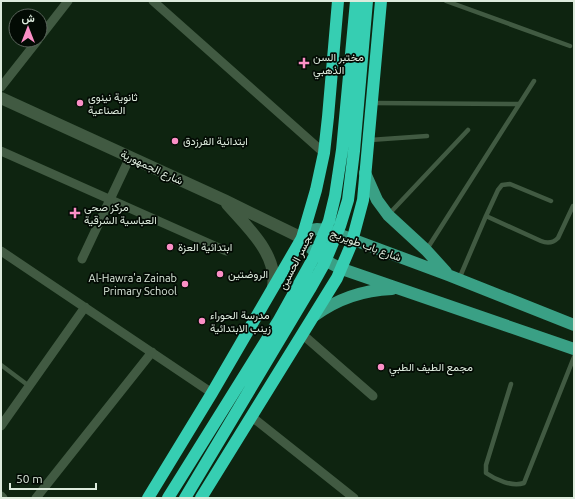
<svg xmlns="http://www.w3.org/2000/svg" width="575" height="499" font-family="Ubuntu,Vazirmatn,sans-serif">
	<style>
		.lines { fill: none; stroke-linecap: round; stroke-linejoin: round }
		.lane { stroke: #415a42; stroke-width: 4.5 }
		.street { stroke: #415a42; stroke-width: 9 }
		.secondary { stroke: #415a42; stroke-width: 12 }
		.primary { stroke: #3aa085; stroke-width: 12 }
		.highway { stroke: #36ceb2; stroke-width: 12 }
		.poi-dot { fill: #fb8fc6; stroke: #030b04; stroke-width: 1.5 }
		.labels { text-anchor: middle; stroke-width: 3.5; stroke-linejoin: round; paint-order: stroke }
		.poi-label { font-size: 11px; fill: #ddebdd; stroke: #030b04; text-anchor: start }
		.street-label { font-size: 11px; fill: #ddebdd; stroke: #030b04 }
	</style>
	<rect width="100%" height="100%" fill="#0e2410"/>
	<g class="lines">
		<path class="lane" d="M 446,1 L 570,46
			M 372,103 L 519,104
			M 370,140 L 427,136
			M 389,214 L 468,130
			M 486,216 L 541,241 C 548,244 553,243 558,238 L 573,206
			M 427,249 L 534,81
			M 459,279 L 486,216 L 498,190 L 502,185 L 510,184 L 551,201
			M 1,365 L 29,386
			M 511,384 L 486,465 L 486,473 C 496,480 512,487 524,483 L 574,357"/>
		<path class="street" d="M 153,1 L 324,153
			M 40,37 L 68,1
			M 1,87 L 38,40
			M 1,151 L 226,251
			M 1,251 L 212,393
			M 82,259 L 130,157
			M 302,334 L 373,396
			M 252,417 L 354,498
			M 1,426 L 85,307
			M 1,496 L 3,498
			M 36,498 L 152,352"/>
		<path class="secondary" d="M 1,98 L 224,200 L 302,238
			M 227,204 C 247,227 278,254 273,287"/>
		<path class="primary" d="M 365,173 L 377,200 L 388,215 L 426,250 L 446,272
			M 314,316 C 337,299 364,290 392,289
			M 574,325 L 448,275 L 330,231 C 316,228 313,227 302,238 C 314,253 324,261 342,269 L 574,349"/>
		<path class="highway" d="M 148,498 L 212,393 L 302,238 L 316,190 L 324,153 L 328,117 L 338,1
			M 168,498 L 279,320 L 314,257 L 329,221 L 335,196 L 342,150 L 356,1
			M 185,498 L 310,289 L 324,264 L 340,226 L 348,200 L 354,151 L 367,1
			M 201,498 L 337,278 L 351,245 L 363,200 L 381,1"/>
	</g>
	<g class="poi-dot">
		<path d="M302 57h4v4h4v4h-4v4h-4v-4h-4v-4h4z"/>
		<circle cx="80" cy="103" r="4"/>
		<circle cx="175" cy="141" r="4"/>
		<path d="M73 207h4v4h4v4h-4v4h-4v-4h-4v-4h4z"/>
		<circle cx="170" cy="247" r="4"/>
		<circle cx="220" cy="274" r="4"/>
		<circle cx="185" cy="284" r="4"/>
		<circle cx="202" cy="321" r="4"/>
		<circle cx="381" cy="367" r="4"/>
	</g>
	<g class="labels">
		<g class="poi-label">
			<text x="313" y="61">مختبر السن<tspan x="313" dy="13">الذهبي</tspan></text>
			<text x="88" y="101">ثانوية نينوى<tspan x="88" dy="13">الصناعية</tspan></text>
			<text x="183" y="145">ابتدائية الفرزدق</text>
			<text x="84" y="211">مركز صحي<tspan x="84" dy="13">العباسية الشرقية</tspan></text>
			<text x="178" y="251">ابتدائية العزة</text>
			<text x="228" y="278">الروضتين</text>
			<text x="177" y="282" text-anchor="end">Al-Hawra'a Zainab<tspan x="177" dy="13">Primary School</tspan></text>
			<text x="210" y="319">مدرسة الحوراء<tspan x="210" dy="13">زينب الابتدائية</tspan></text>
			<text x="389" y="371">مجمع الطيف الطبي</text>
		</g>
		<g class="street-label">
			<text transform="translate(152 167) rotate(25)" y="4">شارع الجمهورية</text>
			<text transform="translate(366 245) rotate(20)" y="4">شارع باب طويريج</text>
			<text transform="translate(296 260) rotate(-63)" y="4">مجسر الحسين</text>
		</g>
	</g>
	<rect width="575" height="499" fill="none" stroke="#ddebdd" stroke-width="4"/>
	<g transform="translate(28 28)"><circle r="19" fill="#030b04" stroke="#5a655b"/>
	<path d="M0-3L7 15L0 10L-7 15Z" fill="#fb8fc6"/>
	<text y="-6" font-size="11" font-weight="bold" text-anchor="middle" fill="#ddebdd">ش</text>
	</g>
	<path d="M10 483v6h86v-6" fill="none" stroke="#ddebdd" stroke-width="2"/>
	<text x="16" y="483" font-size="12" fill="#ddebdd" stroke="#030b04" stroke-width="3" paint-order="stroke">50 m</text>
</svg>
